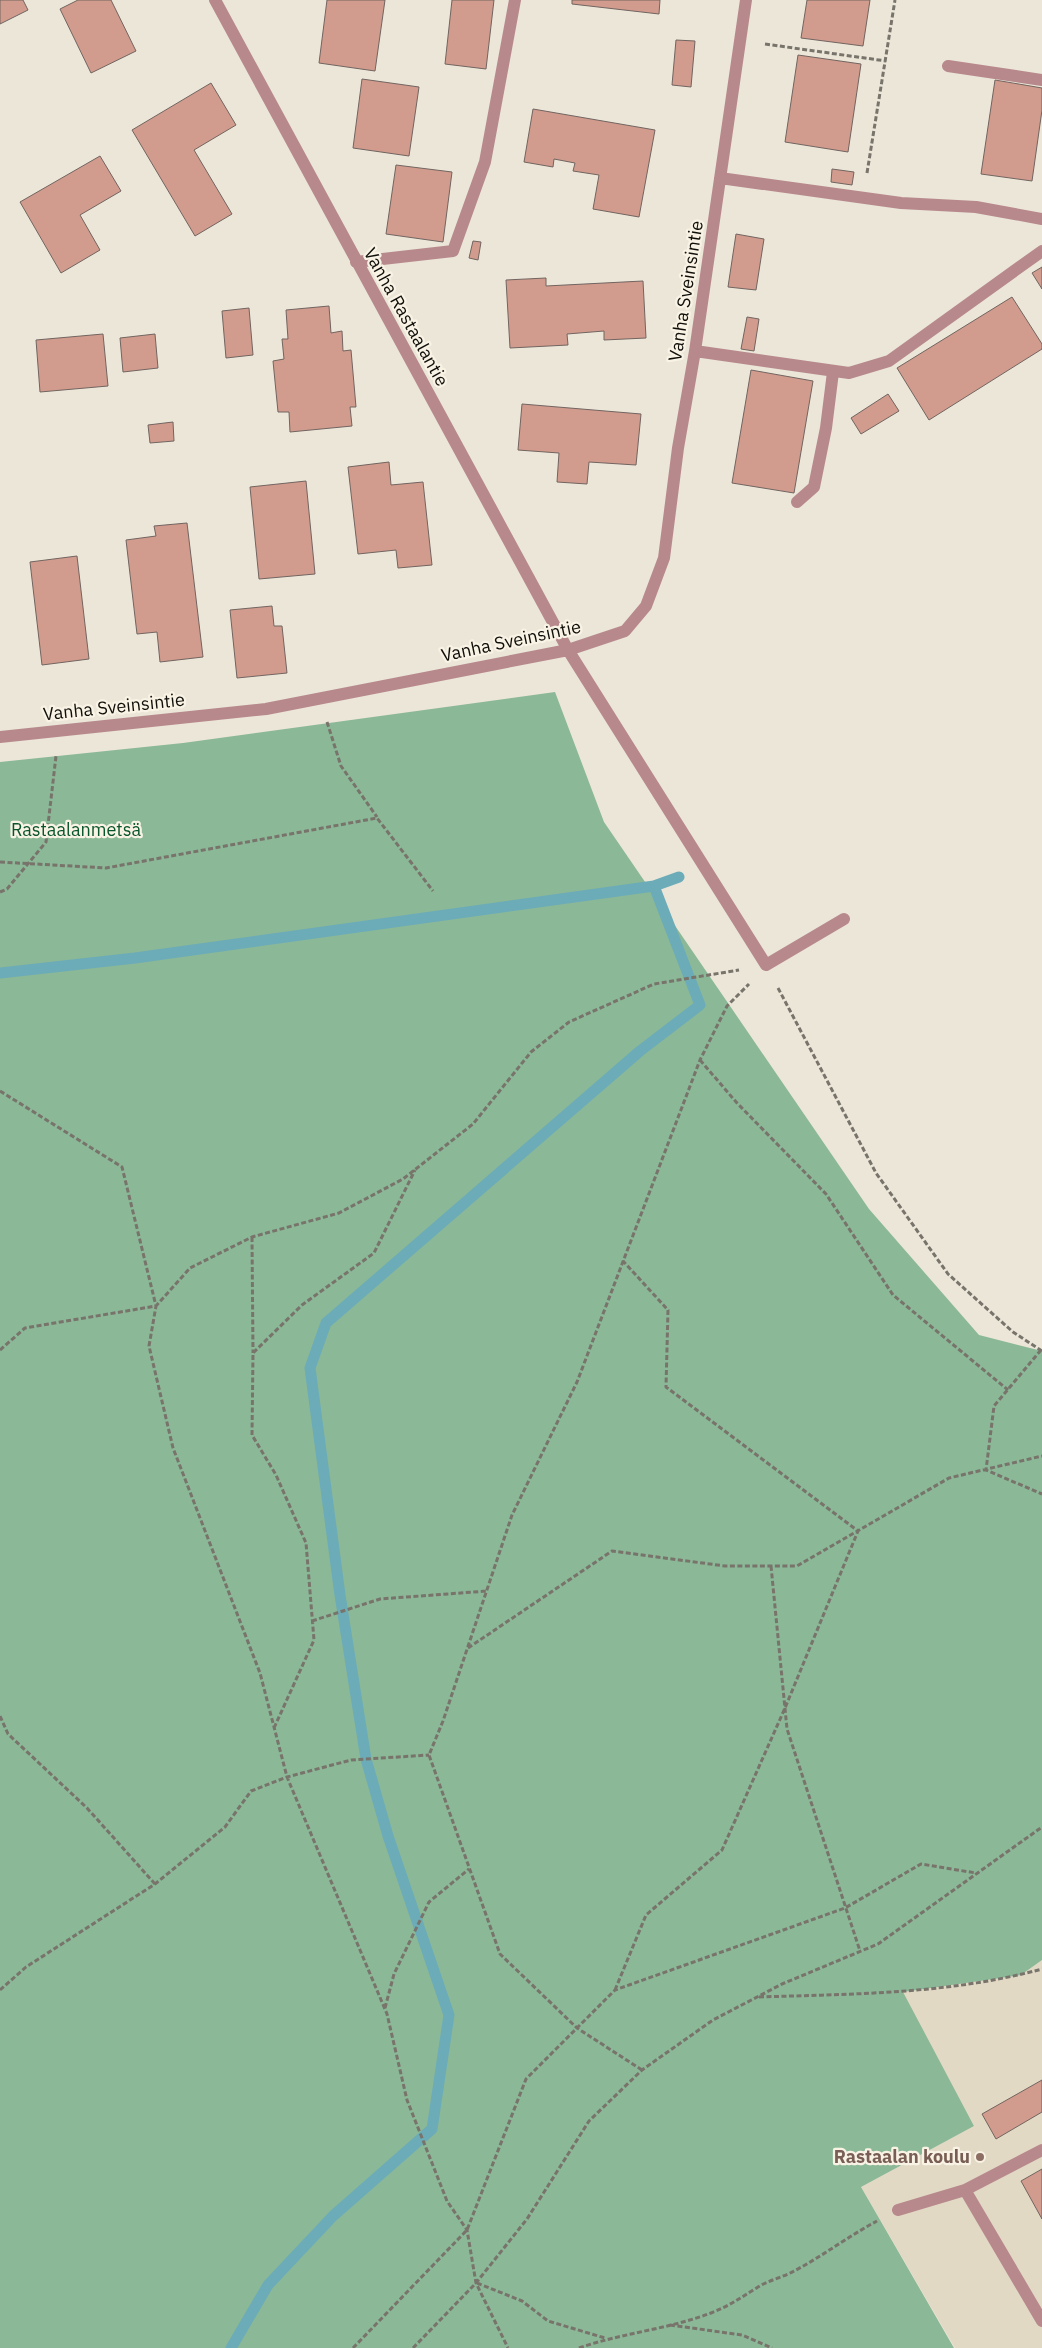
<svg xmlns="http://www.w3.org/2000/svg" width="1042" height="2348" font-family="'IBM Plex Sans',sans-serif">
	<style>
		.built { fill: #e2d9c5 }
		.forest { fill: #8bb897 }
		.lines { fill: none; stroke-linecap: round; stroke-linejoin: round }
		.stream { stroke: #6cacb8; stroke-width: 11 }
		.building { fill: #d19c8d; stroke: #726460 }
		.path { stroke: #78746b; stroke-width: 3; stroke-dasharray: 5 2.5; stroke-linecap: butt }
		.minor { stroke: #b8898c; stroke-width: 12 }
		.education-dot { fill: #8d6e63; stroke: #f9f3e5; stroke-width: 2 }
		.labels { text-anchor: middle; stroke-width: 4.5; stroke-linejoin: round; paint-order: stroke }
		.street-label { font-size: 18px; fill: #110f0a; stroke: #f9f3e5 }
		.park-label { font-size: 18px; fill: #09552b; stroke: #f9f3e5 }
		.education-label { font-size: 18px; font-weight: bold; fill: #785e54; stroke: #f9f3e5; text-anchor: end }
	</style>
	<rect width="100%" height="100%" fill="#ebe6d8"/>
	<path class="built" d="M 1042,1960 L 1042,2348 L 955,2348 L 861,2187 L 974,2126 L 902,1992 L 1021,1975 Z"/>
	<path class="forest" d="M 555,692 L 604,822 L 869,1209 L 979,1335 L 1042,1351 L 1042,1960 L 1021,1975 L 903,1992 L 974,2126 L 861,2187 L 954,2348 L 0,2348 L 0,762 L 183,743 Z"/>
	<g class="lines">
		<path class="stream" d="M 0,973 L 135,958 L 654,886 L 679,877
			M 231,2348 L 268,2285 L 333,2216 L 432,2129 L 449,2015 L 388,1836 L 366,1759 L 340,1595 L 310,1368 L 326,1323 L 640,1051 L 700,1005 L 654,886"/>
	</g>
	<path class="building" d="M 0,0 L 23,0 L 28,10 L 0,24 Z
		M 78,0 L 111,0 L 136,51 L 91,73 L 60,9 Z
		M 327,0 L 385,0 L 375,71 L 319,63 Z
		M 452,0 L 494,0 L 486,69 L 445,64 Z
		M 572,0 L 660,0 L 659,14 L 572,4 Z
		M 807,0 L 870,0 L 863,46 L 801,38 Z
		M 676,40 L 695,41 L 691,87 L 672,85 Z
		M 798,55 L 861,64 L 848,152 L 785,142 Z
		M 362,79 L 419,87 L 409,156 L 353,148 Z
		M 995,80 L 1042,88 L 1042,110 L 1032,181 L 981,174 Z
		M 211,83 L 236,125 L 194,150 L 232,214 L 195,236 L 132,130 Z
		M 533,109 L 655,130 L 639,217 L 593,209 L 599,175 L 573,171 L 575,163 L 554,159 L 553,167 L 524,162 Z
		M 100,156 L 121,191 L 80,215 L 100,250 L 61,273 L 20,202 Z
		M 396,165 L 452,172 L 443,242 L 386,234 Z
		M 832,169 L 854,172 L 852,185 L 831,182 Z
		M 736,234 L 764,239 L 756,290 L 728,287 Z
		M 473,241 L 481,242 L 478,260 L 469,258 Z
		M 1042,267 L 1042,289 L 1032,273 Z
		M 546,278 L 546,286 L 643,281 L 646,338 L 604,340 L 604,331 L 567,334 L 568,345 L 510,348 L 506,280 Z
		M 1012,297 L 1042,344 L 1042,349 L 929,420 L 897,368 Z
		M 329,306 L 331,333 L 342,331 L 343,351 L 351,350 L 356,407 L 350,407 L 352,426 L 290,432 L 289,412 L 278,412 L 273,361 L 284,359 L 282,339 L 288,339 L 286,310 Z
		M 249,308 L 253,355 L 226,358 L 222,311 Z
		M 747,317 L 759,319 L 754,351 L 741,349 Z
		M 103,334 L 108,386 L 40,392 L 36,340 Z
		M 155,334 L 158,368 L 123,372 L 120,338 Z
		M 751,370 L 813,381 L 794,493 L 732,483 Z
		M 888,394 L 899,411 L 861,434 L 851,418 Z
		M 522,404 L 641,414 L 636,465 L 589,462 L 587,484 L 557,482 L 559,453 L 518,450 Z
		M 173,422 L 174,441 L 150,443 L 148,425 Z
		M 389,462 L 391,485 L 423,482 L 432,565 L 398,568 L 396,550 L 358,554 L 348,467 Z
		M 306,481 L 315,574 L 259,579 L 250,487 Z
		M 187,523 L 203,657 L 160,662 L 157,632 L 137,634 L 126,540 L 156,536 L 154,526 Z
		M 77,556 L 89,659 L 42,665 L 30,562 Z
		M 272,606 L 274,626 L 282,626 L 287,673 L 237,678 L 230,610 Z
		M 1042,2080 L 1042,2112 L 996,2139 L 982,2114 Z
		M 1042,2169 L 1042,2219 L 1021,2181 Z"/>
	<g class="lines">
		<path class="path" d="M 765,44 L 886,61
			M 867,173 L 895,0
			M 327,722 L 341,766 L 377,817
			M 0,862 L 106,868 L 377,818 L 433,891
			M 0,892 L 7,889 L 46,842 L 56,756
			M 778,988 L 876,1173 L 948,1274 L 1013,1332 L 1042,1351
			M 700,1060 L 737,1103 L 826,1194 L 893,1295 L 1008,1390
			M 0,1091 L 122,1167 L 156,1306 L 149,1346 L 173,1448 L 260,1673 L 287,1777 L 387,2014 L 407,2100 L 447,2201 L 467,2230 L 476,2283 L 508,2348
			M 252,1237 L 253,1353
			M 0,1350 L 25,1328 L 156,1306 L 190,1268 L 252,1237 L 339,1213 L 403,1179 L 473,1124 L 531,1052 L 569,1022 L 654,984 L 739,970
			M 1041,1350 L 994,1406 L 986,1470 L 1042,1494
			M 771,1566 L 787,1729 L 860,1951
			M 312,1621 L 380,1599 L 487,1591
			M 468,1648 L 612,1551 L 725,1566 L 797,1566 L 949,1478 L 1042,1456
			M 0,1716 L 8,1734 L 87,1808 L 155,1884
			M 274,1728 L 314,1640 L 306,1543 L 276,1475 L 252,1435 L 253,1353 L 302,1305 L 374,1253 L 415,1170
			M 0,1990 L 26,1967 L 155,1884 L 225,1827 L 251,1791 L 287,1777 L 351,1760 L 429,1755
			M 615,1990 L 646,1915 L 722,1850 L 785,1708 L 858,1531 L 666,1387 L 668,1310 L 623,1261
			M 759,1997 C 854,1994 950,1994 1042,1969
			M 385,2008 L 394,1974 L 429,1902 L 469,1869
			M 642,2070 L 577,2028 L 500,1954 L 429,1755 L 443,1721 L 512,1515 L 577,1382 L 700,1060 L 727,1006 L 749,984
			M 477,2283 L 522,2301 L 548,2321 L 605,2338
			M 670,2325 L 742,2335 L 772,2348
			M 353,2348 L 467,2230 L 526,2079 L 615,1990 L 845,1908 L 921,1864 L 976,1873
			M 413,2348 L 476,2283 L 527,2219 L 589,2121 L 642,2070 L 713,2020 L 782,1984 L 878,1944 L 1042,1827
			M 579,2348 C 622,2333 669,2329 711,2313 C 729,2306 742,2297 758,2287 C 769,2280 784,2277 796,2270 C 824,2255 849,2236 877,2221"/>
		<path class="minor" d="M 215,0 L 568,650 L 766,965 L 844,919
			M 948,66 L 1042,80
			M 720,178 L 901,203 L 976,207 L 1042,219
			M 356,262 L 453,251 L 485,162 L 515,0
			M 695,351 L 849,373 L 889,361 L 1042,251
			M 797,502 L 814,487 L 826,428 L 833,372
			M 0,737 L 266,709 L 568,650 L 625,631 L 646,606 L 664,558 L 678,448 L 695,351 L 746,0
			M 1042,2150 L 965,2190 L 1042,2321
			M 898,2210 L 965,2190"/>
	</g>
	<circle class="education-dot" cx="980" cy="2157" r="5"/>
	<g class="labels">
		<g class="street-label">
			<text transform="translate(686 291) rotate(-81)" y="6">Vanha Sveinsintie</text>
			<text transform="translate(406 317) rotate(61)" y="6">Vanha Rastaalantie</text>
			<text transform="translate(511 641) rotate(-12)" y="6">Vanha Sveinsintie</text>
			<text transform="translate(114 707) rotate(-6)" y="6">Vanha Sveinsintie</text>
		</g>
		<g class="park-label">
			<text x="76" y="836">Rastaalanmetsä</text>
		</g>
		<g class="education-label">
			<text x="970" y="2163">Rastaalan koulu</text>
		</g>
	</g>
</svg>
